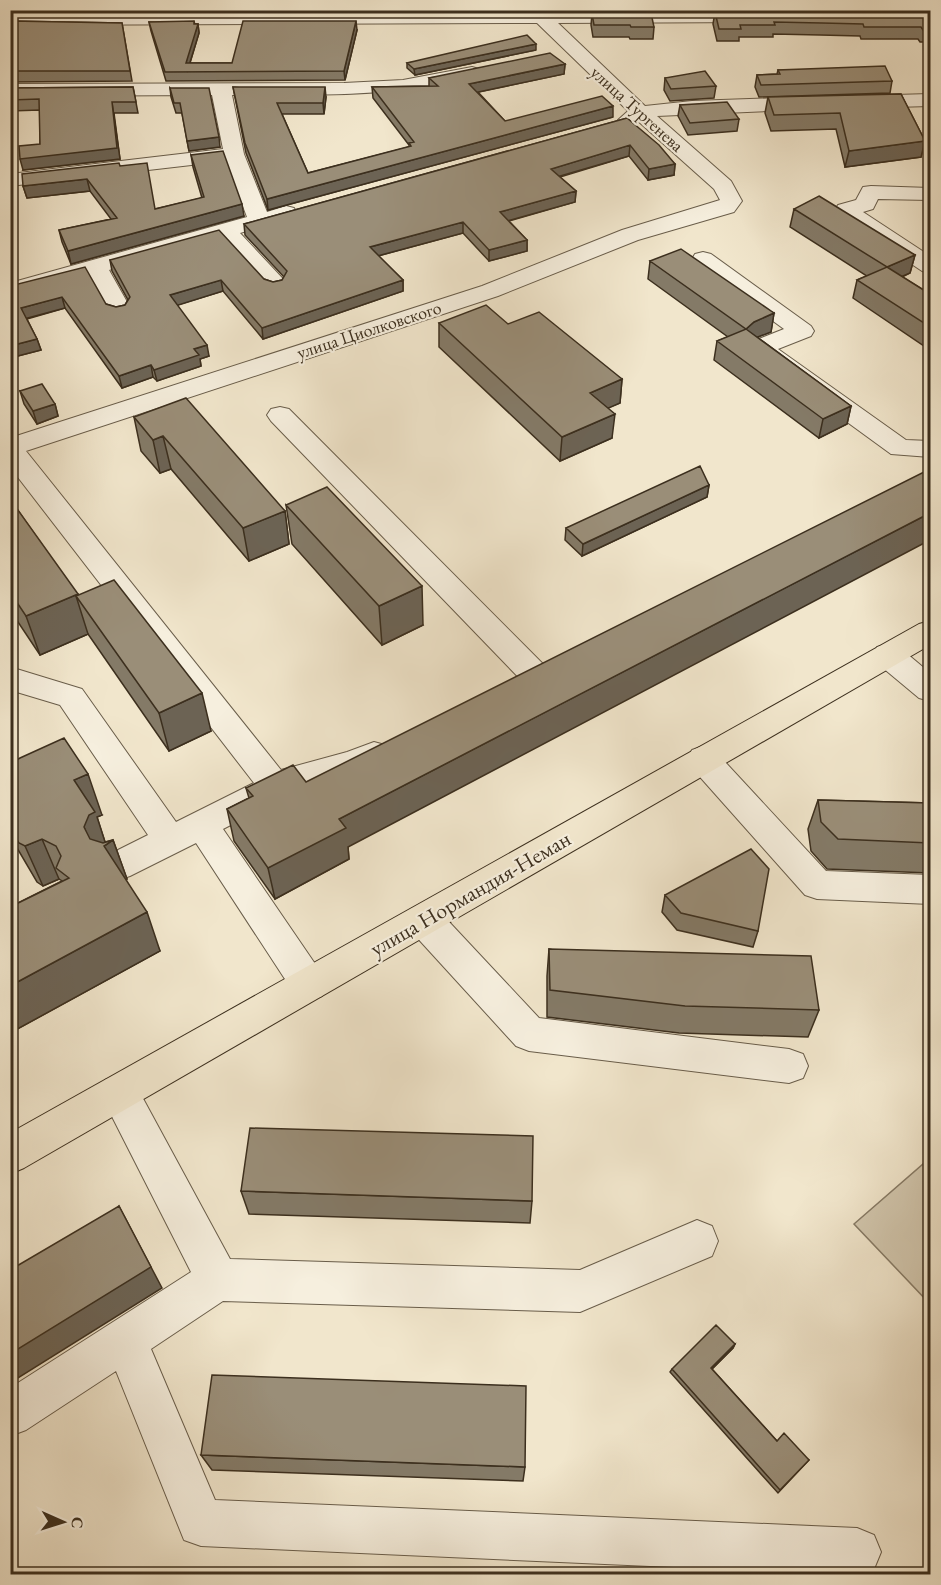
<svg xmlns="http://www.w3.org/2000/svg" width="941" height="1585" font-family="'EB Garamond',serif">
	<style>
		.green { fill: #d2c7ae; stroke: #877b66; stroke-width: 1.5 }
		.lines { fill: none; stroke-linecap: round; stroke-linejoin: round }
		.minor-casing { stroke: #695d4a; stroke-width: 2 }
		.major-casing { stroke: #3c2f1e; stroke-width: 2 }
		.minor { fill: #f6efde; fill-rule: evenodd }
		.major { fill: #f1e6cc; fill-rule: evenodd }
		.wall { fill: #847a67; stroke: #3c2f1e; stroke-width: 1.5 }
		.shaded-wall { fill: #6c6354; stroke: #3c2f1e; stroke-width: 1.5 }
		.building { fill: #9a8e78; stroke: #3c2f1e; stroke-width: 1.5 }
		.labels { text-anchor: middle; stroke-width: 4.5; stroke-linejoin: round; paint-order: stroke }
		.far-street-label { font-size: 18px; fill: #3c2f1e; stroke: #f6efde }
		.street-label { font-size: 22px; fill: #3c2f1e; stroke: #f6efde }
	</style>
	<rect width="100%" height="100%" fill="#f1e6cc"/>
	<filter id="stains"><feTurbulence type="fractalNoise" baseFrequency=".00333" numOctaves="4"/><feColorMatrix values="0 0 0 0 .2 0 0 0 0 .09 0 0 0 0 .02 0 0 0 .5 -.17"/></filter>
	<radialGradient id="worn" r=".72"><stop offset=".6" stop-color="#630" stop-opacity="0"/><stop offset="1" stop-color="#630" stop-opacity=".3"/></radialGradient>
	<path class="green" d="M 930,1158 L 930,1304 L 854,1224 Z"/>
	<g class="lines">
		<g class="minor-casing">
			<path id="minor" d="M 538,10 L 764,13 L 767,17 L 764,21 L 758,22 L 558,23 L 645,106 L 692,101 L 811,97 L 818,99 L 821,103 L 818,107 L 811,109 L 657,116 L 731,181 L 742,201 L 734,212 L 638,240 L 498,296 L 26,451 L 281,770 L 347,752 L 374,742 L 385,745 L 390,754 C 377,779 327,780 302,789 C 275,799 249,816 223,829 L 322,974 L 327,985 L 322,996 L 309,1001 L 296,996 L 196,843 L 130,876 L 118,880 L 106,876 L 101,866 L 106,856 L 148,835 L 60,705 L 10,690 L 10,667 L 82,689 L 176,822 L 254,783 L 10,467 L 10,438 L 482,286 L 622,230 L 720,200 L 714,189 L 639,122 L 628,126 L 621,124 L 618,120 L 628,111 L 537,23 L 10,25 L 10,15 L 536,12 Z
				M 472,67 L 479,69 L 482,73 L 479,77 C 397,97 315,95 232,95 L 244,154 L 267,212 L 286,206 L 294,208 L 297,213 L 294,218 L 240,233 L 283,279 L 287,284 L 283,289 L 275,291 L 267,289 L 220,238 L 109,270 L 131,309 L 127,314 L 119,316 L 111,314 L 89,275 L 10,297 L 10,283 L 247,217 L 226,161 L 10,186 L 10,174 L 223,149 L 212,95 L 10,96 L 10,84 L 344,83 L 403,80 Z
				M 930,94 L 930,106 L 859,108 L 852,106 L 849,102 L 852,98 L 859,96 Z
				M 871,186 L 930,188 L 930,200 L 878,199 L 873,209 L 863,212 L 930,256 L 930,273 L 922,271 L 838,215 L 835,210 L 838,205 L 856,200 L 863,187 Z
				M 703,252 L 711,254 L 811,326 L 814,331 L 811,336 L 778,349 L 906,440 L 930,441 L 930,457 L 891,454 L 751,352 L 748,347 L 751,342 L 784,329 L 695,264 L 692,259 L 695,254 Z
				M 280,407 L 289,409 L 545,666 L 549,674 L 545,682 L 534,685 L 523,682 L 271,421 L 267,415 L 271,409 Z
				M 888,644 L 899,647 L 930,673 L 930,701 L 919,698 L 877,663 L 873,655 L 877,647 Z
				M 703,746 L 714,750 L 826,871 L 930,875 L 930,904 L 817,899 L 805,895 L 692,768 L 687,759 L 692,750 Z
				M 424,905 L 437,909 L 539,1018 L 789,1049 L 803,1054 L 808,1066 L 803,1078 L 789,1083 L 529,1051 L 516,1046 L 411,931 L 406,920 L 411,909 Z
				M 119,1075 L 133,1080 L 230,1259 L 580,1270 L 697,1220 L 712,1226 L 718,1241 L 712,1256 L 580,1312 L 223,1301 L 151,1349 L 215,1500 L 857,1528 L 874,1535 L 881,1552 L 874,1569 L 860,1574 L 829,1574 L 201,1546 L 184,1540 L 116,1371 L 26,1430 L 10,1436 L 10,1388 L 191,1272 L 100,1093 L 105,1080 Z"/>
		</g>
		<g class="major-casing">
			<path id="major" d="M 930,621 L 930,645 L 24,1168 L 10,1174 L 10,1133 L 919,624 Z"/>
		</g>
		<use href="#minor" class="minor"/>
		<use href="#major" class="major"/>
	</g>
	<path class="wall" d="M 930,11 L 930,52 L 926,42 L 920,42 L 918,39 L 861,39 L 860,36 L 820,35 L 773,34 L 773,37 L 739,37 L 739,41 L 717,41 L 713,24 L 715,12 Z
		M 592,14 L 654,27 L 653,39 L 630,39 L 629,37 L 593,37 L 591,25 Z
		M 10,21 L 122,23 L 132,81 L 10,82 Z
		M 149,22 L 198,24 L 199,33 L 190,63 L 232,63 L 357,30 L 345,80 L 166,81 L 151,31 Z
		M 536,50 L 415,75 L 407,68 L 407,63 Z
		M 565,64 L 564,74 L 478,92 L 505,121 L 613,117 L 268,210 L 246,153 L 233,87 L 326,97 L 324,114 L 282,114 L 308,173 L 409,147 L 409,145 L 373,98 L 372,87 L 429,86 L 429,78 Z
		M 778,70 L 892,81 L 890,93 L 759,97 L 755,87 L 757,75 L 777,74 Z
		M 665,78 L 716,86 L 714,98 L 670,101 L 664,90 Z
		M 133,87 L 138,113 L 114,113 L 120,159 L 23,170 L 40,144 L 40,110 L 10,111 L 10,88 Z
		M 170,88 L 220,147 L 189,151 L 182,113 L 176,113 L 171,97 Z
		M 901,94 L 925,141 L 921,157 L 845,167 L 836,129 L 771,131 L 765,113 L 768,97 Z
		M 680,105 L 739,119 L 737,131 L 688,135 L 678,116 Z
		M 627,118 L 675,164 L 674,175 L 648,180 L 629,156 L 560,177 L 576,191 L 575,202 L 509,221 L 527,240 L 527,251 L 489,261 L 463,233 L 378,256 L 403,280 L 403,291 L 263,339 L 223,291 L 177,305 L 209,356 L 200,359 L 201,366 L 157,381 L 153,377 L 122,388 L 65,308 L 27,319 L 37,339 L 41,350 L 10,358 L 10,286 L 106,304 L 116,307 L 125,305 L 128,300 L 112,271 L 110,260 L 264,279 L 273,282 L 282,280 L 284,277 L 245,235 L 244,224 Z
		M 191,155 L 244,216 L 71,264 L 62,242 L 59,230 L 111,219 L 90,191 L 27,198 L 23,186 L 120,166 L 155,209 L 202,198 L 193,167 Z
		M 794,209 L 915,255 L 910,273 L 902,277 L 930,294 L 930,350 L 853,298 L 857,280 L 867,276 L 790,227 Z
		M 650,261 L 774,313 L 771,332 L 757,337 L 851,406 L 847,424 L 819,438 L 714,360 L 717,341 L 728,337 L 648,279 Z
		M 439,323 L 508,324 L 622,379 L 620,403 L 607,408 L 612,438 L 560,461 L 439,347 Z
		M 20,391 L 55,404 L 58,416 L 37,424 L 24,404 Z
		M 134,417 L 285,511 L 289,544 L 249,561 L 171,469 L 160,473 L 141,451 Z
		M 709,485 L 707,497 L 582,556 L 565,540 L 566,528 Z
		M 10,499 L 78,596 L 211,731 L 169,751 L 88,634 L 40,655 L 10,610 Z
		M 286,505 L 423,625 L 382,645 L 292,544 Z
		M 10,764 L 102,815 L 97,817 L 105,842 L 113,840 L 127,879 L 126,880 L 160,951 L 10,1033 L 10,907 L 62,881 L 59,879 L 43,886 L 37,882 L 10,836 Z
		M 246,788 L 348,847 L 349,859 L 275,899 L 234,841 L 227,809 L 249,798 Z
		M 818,800 L 930,803 L 930,873 L 827,869 L 811,851 L 808,829 Z
		M 665,895 L 758,931 L 753,947 L 677,930 L 662,912 Z
		M 549,949 L 819,1010 L 808,1037 L 679,1033 L 547,1017 L 547,976 Z
		M 241,1191 L 532,1201 L 530,1223 L 249,1214 Z
		M 735,1344 L 733,1348 L 712,1369 L 777,1441 L 809,1460 L 778,1493 L 670,1372 L 672,1369 Z
		M 201,1455 L 525,1467 L 523,1481 L 212,1470 Z"/>
	<path class="shaded-wall" d="M 194,21 L 196,30 L 198,24 L 199,33 L 187,72 L 186,63 Z
		M 356,21 L 357,30 L 345,80 L 344,71 Z
		M 536,44 L 536,50 L 415,75 L 414,69 Z
		M 565,64 L 564,74 L 469,94 L 469,84 Z
		M 325,87 L 326,97 L 324,114 L 323,103 Z
		M 112,102 L 120,159 L 23,170 L 20,159 Z
		M 613,106 L 613,117 L 268,210 L 267,199 Z
		M 219,137 L 220,147 L 189,151 L 187,141 Z
		M 925,141 L 921,157 L 845,167 L 849,151 Z
		M 630,145 L 629,156 L 550,179 L 551,169 Z
		M 675,164 L 674,175 L 648,180 L 649,169 Z
		M 87,179 L 90,191 L 27,198 L 23,186 Z
		M 576,191 L 575,202 L 500,223 L 500,212 Z
		M 242,204 L 244,216 L 71,264 L 68,251 Z
		M 463,222 L 463,233 L 370,258 L 370,247 Z
		M 527,240 L 527,251 L 489,261 L 489,250 Z
		M 915,255 L 910,273 L 882,285 L 887,267 Z
		M 221,280 L 223,291 L 172,307 L 170,295 Z
		M 403,280 L 403,291 L 263,339 L 262,328 Z
		M 62,297 L 65,308 L 24,319 L 21,308 Z
		M 774,313 L 771,332 L 750,340 L 746,329 L 754,322 Z
		M 37,339 L 41,350 L 10,358 L 10,346 Z
		M 207,345 L 209,356 L 200,359 L 201,366 L 157,381 L 154,370 L 194,349 Z
		M 151,365 L 153,377 L 122,388 L 119,376 Z
		M 622,379 L 620,403 L 588,417 L 590,393 Z
		M 55,404 L 58,416 L 37,424 L 33,411 Z
		M 851,406 L 847,424 L 819,438 L 823,419 Z
		M 615,414 L 612,438 L 560,461 L 562,437 Z
		M 163,436 L 171,469 L 160,473 L 153,440 Z
		M 709,485 L 707,497 L 582,556 L 583,544 Z
		M 285,511 L 289,544 L 249,561 L 243,528 Z
		M 930,513 L 930,540 L 348,847 L 349,859 L 275,899 L 268,868 L 339,819 Z
		M 422,586 L 423,625 L 382,645 L 379,606 Z
		M 78,594 L 80,601 L 76,596 L 88,634 L 40,655 L 26,616 Z
		M 202,693 L 211,731 L 169,751 L 159,713 Z
		M 88,774 L 102,815 L 97,817 L 106,845 L 113,840 L 127,879 L 119,886 L 99,867 L 84,827 L 74,780 Z
		M 42,839 L 59,879 L 43,886 L 25,846 Z
		M 147,912 L 160,951 L 10,1033 L 10,986 Z
		M 119,1206 L 162,1288 L 10,1383 L 10,1354 Z
		M 735,1344 L 733,1348 L 709,1372 L 711,1368 Z"/>
	<path class="building" d="M 930,11 L 930,33 L 929,30 L 923,30 L 921,27 L 864,27 L 863,24 L 822,23 L 774,22 L 775,25 L 740,25 L 741,29 L 719,29 L 715,12 Z
		M 651,13 L 654,27 L 631,27 L 630,25 L 594,25 L 592,14 Z
		M 10,21 L 122,23 L 130,71 L 10,71 Z
		M 194,21 L 194,24 L 198,24 L 186,63 L 232,63 L 243,21 L 356,21 L 344,71 L 165,72 L 149,22 Z
		M 527,35 L 536,44 L 414,69 L 407,63 Z
		M 550,53 L 565,64 L 469,84 L 505,121 L 602,96 L 613,106 L 267,199 L 245,143 L 233,87 L 325,87 L 323,103 L 277,103 L 308,173 L 411,146 L 409,143 L 414,142 L 372,87 L 438,86 L 429,78 Z
		M 885,66 L 892,81 L 761,85 L 757,75 L 780,74 L 778,70 Z
		M 705,71 L 716,86 L 671,89 L 665,78 Z
		M 133,87 L 136,102 L 112,102 L 117,148 L 20,159 L 19,146 L 40,144 L 39,99 L 10,100 L 10,88 Z
		M 170,88 L 209,88 L 219,137 L 187,141 L 180,103 L 174,103 Z
		M 901,94 L 925,141 L 849,151 L 840,113 L 774,115 L 768,97 Z
		M 727,102 L 739,119 L 690,123 L 680,105 Z
		M 627,118 L 659,145 L 675,164 L 649,169 L 630,145 L 551,169 L 576,191 L 500,212 L 527,240 L 489,250 L 463,222 L 370,247 L 403,280 L 262,328 L 221,280 L 170,295 L 207,345 L 194,349 L 199,355 L 154,370 L 151,365 L 119,376 L 62,297 L 21,308 L 37,339 L 10,346 L 10,286 L 85,267 L 106,304 L 116,307 L 125,305 L 130,297 L 110,260 L 219,230 L 264,279 L 273,282 L 282,280 L 287,271 L 244,224 Z
		M 223,151 L 242,204 L 68,251 L 59,230 L 117,218 L 87,179 L 23,186 L 22,174 L 119,163 L 120,166 L 147,163 L 155,209 L 204,197 L 191,155 Z
		M 819,196 L 915,255 L 887,267 L 794,209 Z
		M 681,249 L 774,313 L 754,322 L 746,329 L 650,261 Z
		M 887,267 L 930,294 L 930,327 L 857,280 Z
		M 486,305 L 508,324 L 539,312 L 622,379 L 590,393 L 615,414 L 562,437 L 439,323 Z
		M 746,329 L 851,406 L 823,419 L 717,341 Z
		M 42,384 L 55,404 L 33,411 L 20,391 Z
		M 186,398 L 285,511 L 243,528 L 163,436 L 153,440 L 134,417 Z
		M 700,466 L 709,485 L 583,544 L 566,528 Z
		M 930,469 L 930,513 L 339,819 L 346,828 L 268,868 L 227,809 L 253,796 L 246,788 L 293,765 L 306,782 Z
		M 327,487 L 422,586 L 379,606 L 286,505 Z
		M 10,499 L 78,594 L 26,616 L 10,592 Z
		M 114,580 L 202,693 L 159,713 L 76,596 Z
		M 64,738 L 88,774 L 74,780 L 95,812 L 89,815 L 84,827 L 90,839 L 103,843 L 113,840 L 104,846 L 147,912 L 10,986 L 10,907 L 69,878 L 56,868 L 61,856 L 56,846 L 42,839 L 25,846 L 19,843 L 10,827 L 10,764 L 20,758 Z
		M 818,800 L 930,803 L 930,843 L 838,839 L 821,822 Z
		M 751,849 L 769,869 L 758,931 L 681,913 L 665,895 Z
		M 549,949 L 811,956 L 819,1010 L 685,1006 L 550,990 Z
		M 250,1128 L 533,1136 L 532,1201 L 241,1191 Z
		M 119,1206 L 151,1267 L 10,1354 L 10,1270 Z
		M 716,1325 L 735,1344 L 711,1368 L 777,1441 L 784,1433 L 809,1460 L 780,1490 L 672,1369 Z
		M 212,1375 L 526,1386 L 525,1467 L 201,1455 Z"/>
	<g class="labels">
		<g class="far-street-label">
			<text transform="translate(637 109) rotate(42)" y="6">улица Тургенева</text>
			<text transform="translate(369 330) rotate(-18)" y="6">улица Циолковского</text>
		</g>
		<g class="street-label">
			<text transform="translate(470 893) rotate(-30)" y="8">улица Нормандия-Неман</text>
		</g>
	</g>
	<rect width="941" height="1585" fill="none" stroke="#f1e6cc" stroke-width="36"/>
	<rect x="12" y="12" width="917" height="1561" fill="none" stroke="#3c2f1e" stroke-width="3"/>
	<rect x="18" y="18" width="905" height="1549" fill="none" stroke="#3c2f1e" stroke-width="1.5"/>
	<g transform="translate(63 1522) rotate(93)" stroke="#f6efde" stroke-width="4.5" paint-order="stroke">
	<path d="M0-4.5L10 22L0 15L-10 22Z" fill="#3c2f1e"/>
	<text y="-9" font-size="16" font-weight="bold" text-anchor="middle" fill="#3c2f1e">С</text>
	</g>
	<rect width="100%" height="100%" filter="url(#stains)"/>
	<rect width="100%" height="100%" fill="url(#worn)"/>
</svg>
